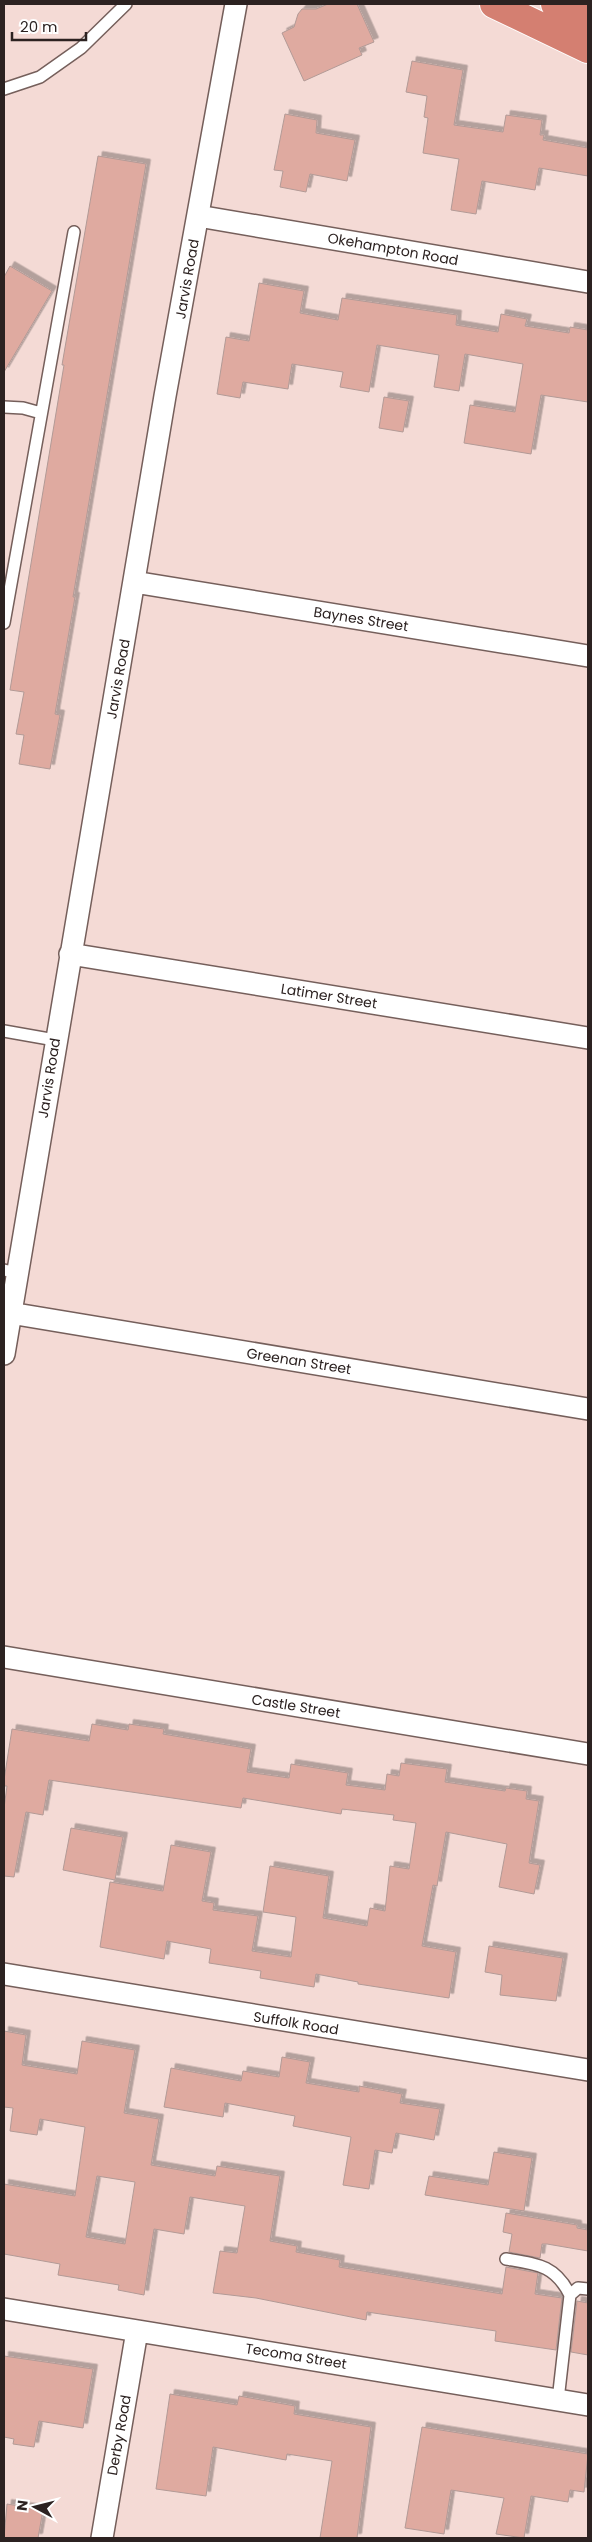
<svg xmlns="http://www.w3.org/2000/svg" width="592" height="2542" font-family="Poppins,sans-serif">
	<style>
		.building { fill: #dfaaa0; stroke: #b29a96; fill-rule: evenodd; filter: url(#shadow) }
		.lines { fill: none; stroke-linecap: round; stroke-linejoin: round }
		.lane-casing { stroke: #755f5b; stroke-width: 14 }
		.street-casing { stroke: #755f5b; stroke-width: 24 }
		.highway-casing { stroke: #fff; stroke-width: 30 }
		.lane { stroke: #fff; stroke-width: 11 }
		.street { stroke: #fff; stroke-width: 21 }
		.highway { stroke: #d47f71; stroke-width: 28 }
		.labels { text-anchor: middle; stroke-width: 4; stroke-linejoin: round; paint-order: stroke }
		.street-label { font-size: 14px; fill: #2c2221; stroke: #fff }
	</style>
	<defs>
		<filter id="shadow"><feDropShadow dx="4.5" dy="-4.5" stdDeviation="0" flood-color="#0004"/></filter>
	</defs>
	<rect width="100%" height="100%" fill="#f4dad5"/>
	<path class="building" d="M 328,4 L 357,4 L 374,42 L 359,48 L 362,55 L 304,81 L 282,33 L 294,27 L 298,14 L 302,9 L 316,9 Z
		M 412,61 L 463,70 L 454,125 L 503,132 L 506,115 L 542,120 L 540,135 L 544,135 L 543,140 L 588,148 L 588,176 L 539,168 L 535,190 L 482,181 L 476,214 L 451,210 L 459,159 L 423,153 L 428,118 L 424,117 L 427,96 L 406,92 Z
		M 285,114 L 317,120 L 316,133 L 355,140 L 347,181 L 310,174 L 306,192 L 280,187 L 283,171 L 274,170 Z
		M 98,156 L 146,164 L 73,597 L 75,597 L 55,714 L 60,715 L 50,769 L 19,764 L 24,735 L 16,734 L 24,692 L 10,690 L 64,365 L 62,365 Z
		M 10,266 L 52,291 L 4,372 L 4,277 Z
		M 259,283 L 304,291 L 300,313 L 338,320 L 342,298 L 457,315 L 456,325 L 498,332 L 501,314 L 527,319 L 525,326 L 569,333 L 570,327 L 588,330 L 588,402 L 541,395 L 531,454 L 464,443 L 470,405 L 515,412 L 523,364 L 465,354 L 459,391 L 434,387 L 439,355 L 377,345 L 369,392 L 340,387 L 343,372 L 292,364 L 288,389 L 243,382 L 240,398 L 217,394 L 226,337 L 249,341 Z
		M 384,397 L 409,401 L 403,432 L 379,428 Z
		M 92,1724 L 128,1730 L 129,1724 L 164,1729 L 163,1734 L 251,1749 L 247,1772 L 289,1778 L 291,1764 L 348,1773 L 346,1785 L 385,1790 L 387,1774 L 399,1776 L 401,1763 L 447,1769 L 445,1782 L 505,1791 L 506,1788 L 527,1791 L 526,1799 L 539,1801 L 529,1863 L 540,1865 L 534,1894 L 499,1887 L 507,1844 L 446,1832 L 437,1886 L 433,1885 L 422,1946 L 456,1952 L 449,1998 L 358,1984 L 358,1982 L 316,1974 L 314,1987 L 260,1978 L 261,1971 L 209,1963 L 211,1949 L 167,1941 L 164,1959 L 100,1947 L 110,1882 L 163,1891 L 171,1845 L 211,1852 L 202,1901 L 214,1903 L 213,1910 L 258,1916 L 252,1951 L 291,1957 L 296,1917 L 263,1912 L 270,1866 L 329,1876 L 323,1918 L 367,1926 L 370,1908 L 385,1911 L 390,1866 L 409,1869 L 416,1823 L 393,1820 L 394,1815 L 342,1809 L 341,1814 L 243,1798 L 241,1808 L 49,1780 L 43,1815 L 26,1812 L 14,1877 L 4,1876 L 4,1808 L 7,1786 L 4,1786 L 4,1780 L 12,1729 L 89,1741 Z
		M 71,1828 L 123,1837 L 115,1880 L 63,1870 Z
		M 489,1946 L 563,1958 L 556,2001 L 500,1995 L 502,1975 L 485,1972 Z
		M 4,2031 L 26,2035 L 22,2065 L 77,2074 L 82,2041 L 135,2050 L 124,2113 L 159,2119 L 151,2165 L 215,2176 L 217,2166 L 280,2176 L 270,2241 L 297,2246 L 296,2252 L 340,2260 L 339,2267 L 502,2294 L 506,2267 L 538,2273 L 535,2294 L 562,2298 L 556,2350 L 495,2341 L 496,2331 L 367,2312 L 366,2320 L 256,2298 L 213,2293 L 220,2251 L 237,2253 L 245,2206 L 190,2197 L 184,2234 L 154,2229 L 144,2295 L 118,2290 L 119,2285 L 58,2275 L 60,2264 L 4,2254 L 4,2184 L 75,2196 L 85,2127 L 40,2119 L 37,2135 L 10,2131 L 13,2108 L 4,2107 ZM 97,2176 L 135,2182 L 125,2244 L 86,2237 Z
		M 282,2057 L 310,2062 L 306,2083 L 359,2092 L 359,2086 L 402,2094 L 400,2103 L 440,2109 L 434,2140 L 396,2133 L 392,2153 L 375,2150 L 369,2189 L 343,2185 L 351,2137 L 293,2126 L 295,2116 L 225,2103 L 223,2117 L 164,2107 L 171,2068 L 241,2081 L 243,2071 L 279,2077 Z
		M 494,2152 L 532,2158 L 524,2211 L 425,2195 L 429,2176 L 488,2185 Z
		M 506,2213 L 577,2225 L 577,2228 L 588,2230 L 588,2251 L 547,2244 L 542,2244 L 540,2258 L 509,2252 L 512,2234 L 503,2232 Z
		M 577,2301 L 588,2303 L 588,2355 L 571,2352 Z
		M 4,2356 L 93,2369 L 83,2428 L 39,2421 L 34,2447 L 13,2444 L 14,2439 L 4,2437 Z
		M 170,2394 L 237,2405 L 239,2396 L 295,2406 L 294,2414 L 371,2427 L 357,2538 L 320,2538 L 332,2461 L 287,2454 L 286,2460 L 213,2447 L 206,2496 L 156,2489 Z
		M 422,2427 L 588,2454 L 584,2492 L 570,2490 L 568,2502 L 531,2496 L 524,2538 L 496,2534 L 504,2498 L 451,2490 L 444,2534 L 405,2528 Z
		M 7,2504 L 43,2510 L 38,2538 L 4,2538 Z"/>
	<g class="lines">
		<g class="lane-casing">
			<path id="lane" d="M 4,89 L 40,77 L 81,48 L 126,4
				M 4,407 L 23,408 L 41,413
				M 4,623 L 74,232
				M 4,1031 L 55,1040
				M 4,1270 L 17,1273
				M 506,2259 C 537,2264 555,2265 570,2295 L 558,2400
				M 570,2295 L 578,2288 L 588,2289"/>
		</g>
		<g class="street-casing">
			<path id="street" d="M 198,216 L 588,282
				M 134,582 L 588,656
				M 70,954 L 588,1038
				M 10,1313 L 588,1409
				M 4,1354 L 165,396 L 236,4
				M 4,1657 L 588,1754
				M 4,1974 L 588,2070
				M 4,2309 L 588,2405
				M 102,2538 L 137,2331"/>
		</g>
		<g class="highway-casing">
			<path id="highway" d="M 494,4 L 588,49
				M 555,4 L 588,19"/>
		</g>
		<use href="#lane" class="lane"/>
		<use href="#street" class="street"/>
		<use href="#highway" class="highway"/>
	</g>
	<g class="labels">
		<g class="street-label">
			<text transform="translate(393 249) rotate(10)" y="5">Okehampton Road</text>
			<text transform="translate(187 279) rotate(-80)" y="5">Jarvis Road</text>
			<text transform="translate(361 619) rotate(9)" y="5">Baynes Street</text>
			<text transform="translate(118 679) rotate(-80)" y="5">Jarvis Road</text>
			<text transform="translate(329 996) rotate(9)" y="5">Latimer Street</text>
			<text transform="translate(49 1078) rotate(-81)" y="5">Jarvis Road</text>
			<text transform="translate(299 1361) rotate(9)" y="5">Greenan Street</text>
			<text transform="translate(296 1706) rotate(9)" y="5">Castle Street</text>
			<text transform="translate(296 2023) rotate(9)" y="5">Suffolk Road</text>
			<text transform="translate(296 2356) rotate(9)" y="5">Tecoma Street</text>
			<text transform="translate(119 2435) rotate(-80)" y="5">Derby Road</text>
		</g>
	</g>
	<rect width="592" height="2542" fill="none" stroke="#2c2221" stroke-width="10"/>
	<g transform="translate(35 2507) rotate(277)" stroke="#ffffff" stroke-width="4" paint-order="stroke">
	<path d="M0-4L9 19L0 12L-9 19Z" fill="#2c2221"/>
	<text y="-8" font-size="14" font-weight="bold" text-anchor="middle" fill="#2c2221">N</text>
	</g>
	<path d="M12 32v8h74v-8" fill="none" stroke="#2c2221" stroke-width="2.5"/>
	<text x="20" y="32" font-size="15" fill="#2c2221" stroke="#ffffff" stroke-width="4" paint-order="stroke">20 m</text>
</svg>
